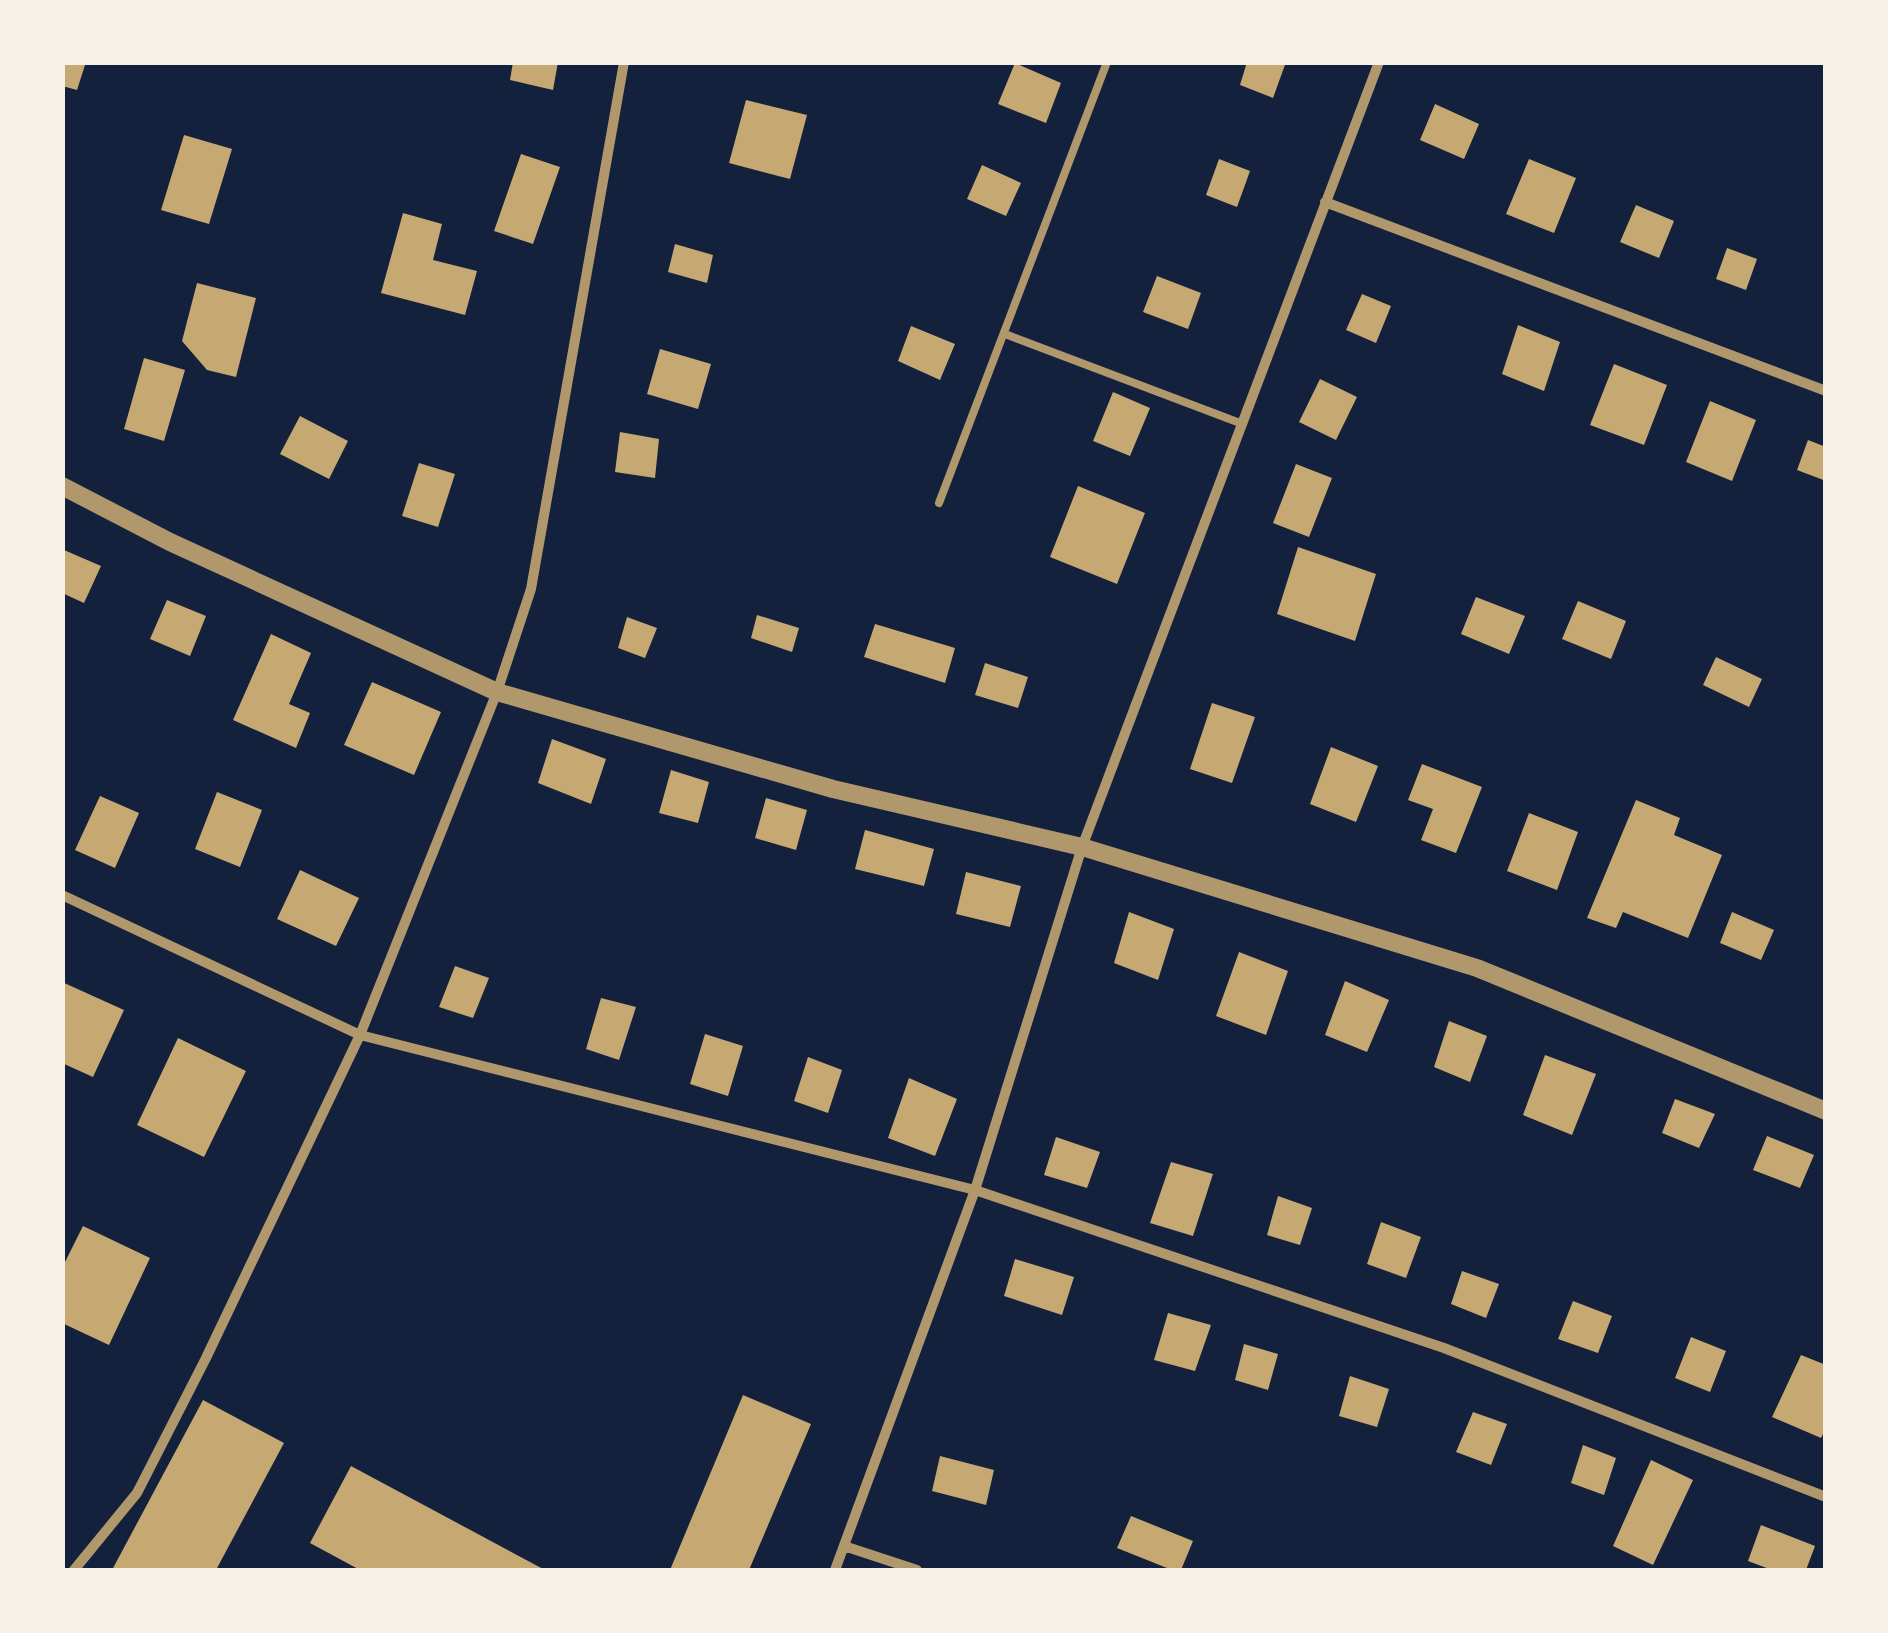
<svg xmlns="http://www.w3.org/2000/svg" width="1888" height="1633" font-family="Montserrat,sans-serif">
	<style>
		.building { fill: #c6a872 }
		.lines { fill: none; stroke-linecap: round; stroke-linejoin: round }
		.service { stroke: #b1986c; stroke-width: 8 }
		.minor { stroke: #b1986c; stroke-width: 10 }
		.tertiary { stroke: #b1986c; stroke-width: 18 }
	</style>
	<rect width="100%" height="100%" fill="#14213d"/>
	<path class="building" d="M 62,62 L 86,62 L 77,90 L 62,86 Z
		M 513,62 L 558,62 L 553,90 L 510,80 Z
		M 1247,62 L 1286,62 L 1273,98 L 1240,85 Z
		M 1015,63 L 1061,83 L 1046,123 L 998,104 Z
		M 746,100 L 807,115 L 790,179 L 729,163 Z
		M 1435,104 L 1479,124 L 1464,159 L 1420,140 Z
		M 184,135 L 232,149 L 209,224 L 161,210 Z
		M 521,154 L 560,167 L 533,244 L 494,231 Z
		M 1219,159 L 1250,171 L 1237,207 L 1206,195 Z
		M 1529,159 L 1576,178 L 1554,233 L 1506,214 Z
		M 982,165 L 1021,183 L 1006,216 L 967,199 Z
		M 1636,205 L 1674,221 L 1659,258 L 1620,242 Z
		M 403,213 L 442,224 L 433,260 L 477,271 L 465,315 L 381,293 Z
		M 675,244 L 713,255 L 707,283 L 668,272 Z
		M 1727,248 L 1757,259 L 1746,290 L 1716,279 Z
		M 1157,276 L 1201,293 L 1188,329 L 1143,312 Z
		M 197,283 L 256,298 L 236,377 L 207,370 L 182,341 Z
		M 1362,294 L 1391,306 L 1376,343 L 1346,330 Z
		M 1518,325 L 1560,342 L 1544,391 L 1502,374 Z
		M 911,326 L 955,344 L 940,380 L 898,361 Z
		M 660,349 L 711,364 L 698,409 L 647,394 Z
		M 144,358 L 185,370 L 164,441 L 124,429 Z
		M 1614,364 L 1667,385 L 1644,445 L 1590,425 Z
		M 1320,379 L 1357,397 L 1336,440 L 1299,422 Z
		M 1113,392 L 1150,408 L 1130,456 L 1093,441 Z
		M 1710,401 L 1756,420 L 1732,481 L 1686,462 Z
		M 300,416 L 348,441 L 329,479 L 280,454 Z
		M 620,432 L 659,439 L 655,478 L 615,472 Z
		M 1808,440 L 1826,447 L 1826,481 L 1797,470 Z
		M 419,463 L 455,474 L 438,527 L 402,516 Z
		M 1296,464 L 1332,478 L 1309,537 L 1273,523 Z
		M 1078,486 L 1145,513 L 1117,584 L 1050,557 Z
		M 1298,547 L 1376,574 L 1355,641 L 1277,614 Z
		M 64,550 L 101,566 L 84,603 L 62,593 Z
		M 1476,597 L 1525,616 L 1509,654 L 1461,634 Z
		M 167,600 L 206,616 L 190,656 L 150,639 Z
		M 1578,601 L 1626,621 L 1611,659 L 1562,639 Z
		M 757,615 L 799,628 L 792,652 L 751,638 Z
		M 627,617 L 657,628 L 645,658 L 618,648 Z
		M 875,624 L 955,648 L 945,683 L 864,657 Z
		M 271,634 L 311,653 L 289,704 L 310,713 L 296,748 L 233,720 Z
		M 1716,657 L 1762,679 L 1749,707 L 1703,685 Z
		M 985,663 L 1028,677 L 1018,708 L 975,695 Z
		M 372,682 L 441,712 L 414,775 L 344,745 Z
		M 1212,703 L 1255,717 L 1232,783 L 1190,769 Z
		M 552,739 L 606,759 L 591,804 L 538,783 Z
		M 1331,747 L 1378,766 L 1356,822 L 1310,804 Z
		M 1422,764 L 1482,787 L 1456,853 L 1421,840 L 1433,809 L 1408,800 Z
		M 671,770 L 709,782 L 698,823 L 659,813 Z
		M 217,792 L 262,810 L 240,867 L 195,849 Z
		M 100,796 L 139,813 L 115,868 L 75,850 Z
		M 766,798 L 807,810 L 796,850 L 755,838 Z
		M 1636,800 L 1680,818 L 1674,835 L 1722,855 L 1688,938 L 1623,912 L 1616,928 L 1587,918 Z
		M 1529,813 L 1578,832 L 1557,890 L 1507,871 Z
		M 865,830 L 934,849 L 924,886 L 855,869 Z
		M 300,870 L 359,898 L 336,946 L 277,919 Z
		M 966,872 L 1021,886 L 1010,927 L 956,914 Z
		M 1129,912 L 1174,929 L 1158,980 L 1114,963 Z
		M 1732,912 L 1774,930 L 1761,960 L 1720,943 Z
		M 1239,952 L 1288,971 L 1266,1035 L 1216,1016 Z
		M 455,966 L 489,978 L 473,1018 L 439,1007 Z
		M 1345,981 L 1389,1000 L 1367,1052 L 1325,1035 Z
		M 62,982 L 124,1010 L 93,1077 L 62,1063 Z
		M 601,998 L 636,1007 L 619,1060 L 586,1049 Z
		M 1449,1021 L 1487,1036 L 1470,1082 L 1434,1067 Z
		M 705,1034 L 743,1046 L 728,1096 L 690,1084 Z
		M 178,1038 L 246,1071 L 204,1157 L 137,1125 Z
		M 1545,1055 L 1596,1074 L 1572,1135 L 1523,1115 Z
		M 808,1057 L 842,1070 L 828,1113 L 794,1101 Z
		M 909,1078 L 957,1099 L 935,1156 L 888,1138 Z
		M 1675,1099 L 1715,1114 L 1699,1148 L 1662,1133 Z
		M 1767,1136 L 1814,1155 L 1800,1188 L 1753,1170 Z
		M 1056,1137 L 1100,1152 L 1087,1188 L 1044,1175 Z
		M 1171,1162 L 1213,1174 L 1193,1236 L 1150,1223 Z
		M 1278,1196 L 1312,1208 L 1300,1245 L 1267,1235 Z
		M 1381,1222 L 1421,1237 L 1406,1278 L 1367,1264 Z
		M 83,1226 L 150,1258 L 109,1345 L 62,1323 L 62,1268 Z
		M 1015,1259 L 1074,1277 L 1062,1315 L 1004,1296 Z
		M 1462,1271 L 1499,1284 L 1486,1318 L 1451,1304 Z
		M 1573,1301 L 1612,1316 L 1598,1353 L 1558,1339 Z
		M 1168,1313 L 1211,1325 L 1195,1371 L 1154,1360 Z
		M 1691,1337 L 1726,1351 L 1710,1392 L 1675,1378 Z
		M 1244,1344 L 1278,1354 L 1268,1390 L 1235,1380 Z
		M 1801,1355 L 1826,1365 L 1826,1428 L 1821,1438 L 1772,1417 Z
		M 1350,1376 L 1389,1389 L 1377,1427 L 1339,1416 Z
		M 743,1395 L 811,1424 L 749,1570 L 670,1570 Z
		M 203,1400 L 284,1443 L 216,1570 L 112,1570 Z
		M 1473,1412 L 1507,1424 L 1491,1465 L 1456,1452 Z
		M 1583,1445 L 1616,1458 L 1604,1495 L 1571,1483 Z
		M 940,1456 L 994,1470 L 986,1505 L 932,1491 Z
		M 1651,1460 L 1693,1480 L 1653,1565 L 1613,1546 Z
		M 351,1466 L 545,1570 L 360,1570 L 310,1543 Z
		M 1131,1516 L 1193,1541 L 1181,1570 L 1172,1570 L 1117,1548 Z
		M 1761,1525 L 1815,1546 L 1806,1570 L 1772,1570 L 1748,1561 Z"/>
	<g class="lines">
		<path class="service" d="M 1005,334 L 1240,423
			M 939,503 L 1107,62"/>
		<path class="minor" d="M 1325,202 L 1826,391
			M 62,895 L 360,1035 L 975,1190 L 1444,1348 L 1826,1497
			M 844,1546 L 917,1570
			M 74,1570 L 137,1493 L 206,1358 L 360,1035 L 497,692 L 531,589 L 624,62
			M 835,1570 L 975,1190 L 1082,847 L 1379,62"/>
		<path class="tertiary" d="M 62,486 L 170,542 L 497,692 L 833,789 L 1082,847 L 1477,968 L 1826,1111"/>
	</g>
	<rect width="1888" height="1633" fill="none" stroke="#f6f1e7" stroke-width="130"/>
</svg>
